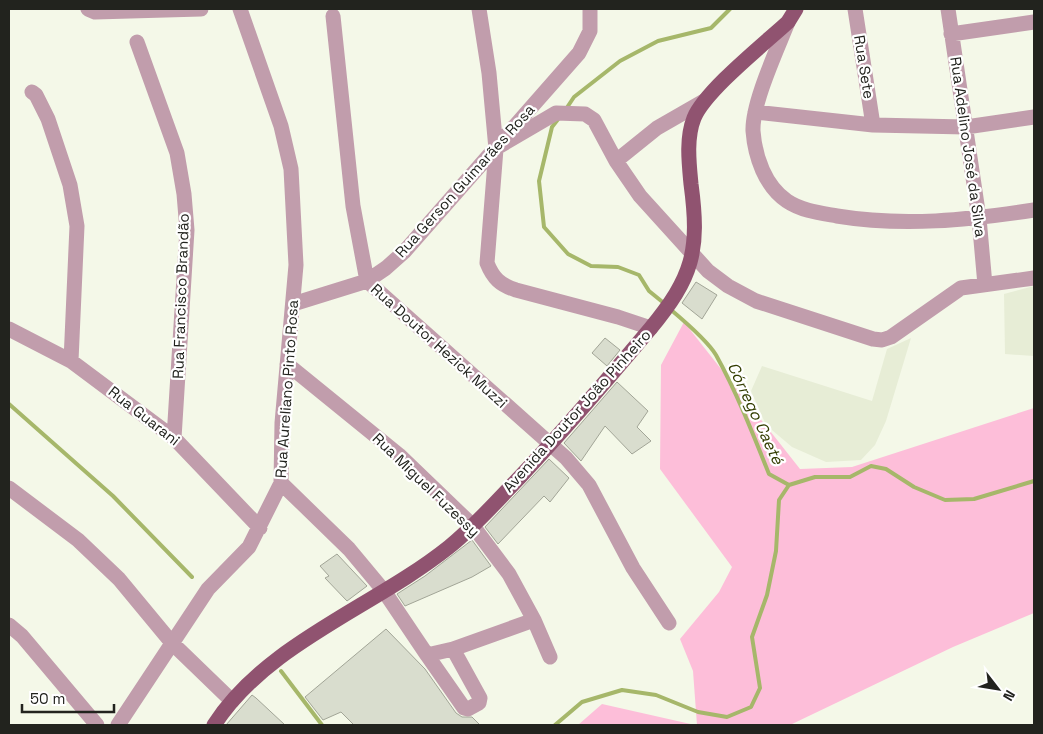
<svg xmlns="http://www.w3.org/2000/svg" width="1043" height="734" font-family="'Space Grotesk',sans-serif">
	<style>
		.built { fill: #e7edd6 }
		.green { fill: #fdbed9 }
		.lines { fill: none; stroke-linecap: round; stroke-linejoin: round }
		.stream { stroke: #a6b76a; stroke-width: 4 }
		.building { fill: #d9ddce; stroke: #a2a597 }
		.minor { stroke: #c19dac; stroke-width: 15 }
		.major { stroke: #905370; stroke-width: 15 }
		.labels { text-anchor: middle; stroke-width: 4.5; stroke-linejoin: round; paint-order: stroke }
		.street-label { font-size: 15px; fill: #22231e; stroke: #fff }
		.water-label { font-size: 16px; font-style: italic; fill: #333d00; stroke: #fff }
	</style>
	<rect width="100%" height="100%" fill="#f4f8e8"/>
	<path class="built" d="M 1034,286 L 1034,356 L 1005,354 L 1004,294 Z
		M 911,338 L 886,421 L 875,445 L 861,460 L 826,462 L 792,447 L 766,425 L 751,391 L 762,366 L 872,401 L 887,349 Z"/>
	<path class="green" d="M 684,322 L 800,469 L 852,467 L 1034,408 L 1034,613 L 953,647 L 790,725 L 697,725 L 693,671 L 680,639 L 719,592 L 732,567 L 660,469 L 661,365 Z
		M 602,704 L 695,725 L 578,725 Z"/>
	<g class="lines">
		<path class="stream" d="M 566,109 L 574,97 L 620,61 L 658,41 L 711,28 L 730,9
			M 559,118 L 552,127 L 539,181 L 544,227 L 568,254 L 591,266 L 618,267 L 639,275 L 649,291 L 665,304
			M 670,309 C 683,320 707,340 716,355 C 737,393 753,434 769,474 L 789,485 L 815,477 L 850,477 L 871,466 L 886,469 L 914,487 L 945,500 L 974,499 L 1034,481
			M 9,404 L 113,496 L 192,577
			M 281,671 L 322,725
			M 555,725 L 582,702 L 622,690 L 656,695 L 698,712 L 727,717 L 751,707 L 760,688 L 752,637 L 767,595 L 776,551 L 779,500 L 789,485"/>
	</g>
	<path class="building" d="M 696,282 L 717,295 L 702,319 L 682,303 Z
		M 605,338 L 620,350 L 607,366 L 592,353 Z
		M 617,382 L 648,411 L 637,427 L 651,441 L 632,454 L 605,426 L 581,461 L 564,443 Z
		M 549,459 L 569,478 L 550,502 L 544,496 L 498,544 L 485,527 Z
		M 472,540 L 491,566 L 472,577 L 405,606 L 397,594 L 425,576 Z
		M 337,554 L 367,586 L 347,601 L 325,578 L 329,576 L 320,566 Z
		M 386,629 L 425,669 L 456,713 L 462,717 L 472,717 L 480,725 L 354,725 L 341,712 L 323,720 L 305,697 Z
		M 252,695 L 256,698 L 285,725 L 226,725 Z"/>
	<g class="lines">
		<path class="minor" d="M 88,9 L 95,12 L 201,9
			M 479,9 L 489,73 L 496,149 L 487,263 C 493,278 500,285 516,290 L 618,317 L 651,328
			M 855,9 L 873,125
			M 948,9 L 979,218 L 985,285
			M 333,16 L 353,206 L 367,281 L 566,458 L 589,485 L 633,568 L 669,623
			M 788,22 C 777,50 752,103 753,131 C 755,157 765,186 787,201 C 802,211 820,213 837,216 C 904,227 968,220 1034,210
			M 951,34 L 1034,22
			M 137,42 L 177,153 L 184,194 L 187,230 L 174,438
			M 32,92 L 36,95 L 48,119 L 70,185 L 77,226 L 71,361
			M 755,112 L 873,125 L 966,127 L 1034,117
			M 498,147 L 556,113 L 585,114 L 594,120 L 616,161 L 640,196 L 708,271 L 728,286 L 756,301 L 873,339 L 882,340 L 891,337 L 961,288 L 1034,278
			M 616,161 L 657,128 L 704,101
			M 293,304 L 367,281 L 386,268 L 404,252 L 579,53 L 590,31 L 590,9
			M 9,329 L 71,361 L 174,438 L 260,528
			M 287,364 L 399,455 L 473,526 L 509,574 L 534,620 L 550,657
			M 281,483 L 349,549 L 384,591 L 427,655 L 453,649 L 534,620
			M 9,488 L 78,540 L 119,579 L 172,643 L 232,701
			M 9,625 L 22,636 L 97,725
			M 427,655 L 464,708 L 468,709 L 479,703 L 480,698 L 453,649
			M 118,725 L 208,589 L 249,547 L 281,483 L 282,423 L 296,265 L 291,169 L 281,126 L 240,9"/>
		<path class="major" d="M 214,725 C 267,643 374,607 449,547 C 475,526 497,501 520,477 C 565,429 608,379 650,329 C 693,277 700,251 691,184 C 689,163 686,138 694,118 C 705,91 764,44 788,22 L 796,9"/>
	</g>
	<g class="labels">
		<g class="street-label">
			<text transform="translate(864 67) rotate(81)" y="5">Rua Sete</text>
			<text transform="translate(968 147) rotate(82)" y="5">Rua Adelino José da Silva</text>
			<text transform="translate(465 181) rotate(-48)" y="5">Rua Gerson Guimarães Rosa</text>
			<text transform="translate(181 296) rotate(-88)" y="5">Rua Francisco Brandão</text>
			<text transform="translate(439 346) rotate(42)" y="5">Rua Doutor Hezick Muzzi</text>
			<text transform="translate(287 389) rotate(-86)" y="5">Rua Aureliano Pinto Rosa</text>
			<text transform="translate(577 411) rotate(-48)" y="5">Avenida Doutor João Pinheiro</text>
			<text transform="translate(144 416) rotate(38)" y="5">Rua Guarani</text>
			<text transform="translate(426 485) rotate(44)" y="5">Rua Miguel Fuzessy</text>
		</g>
		<g class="water-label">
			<text transform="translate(756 413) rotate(65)" y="6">Córrego Caeté</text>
		</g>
	</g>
	<rect width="1043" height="734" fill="none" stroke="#22231e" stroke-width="20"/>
	<g transform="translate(998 689) rotate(121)" stroke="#ffffff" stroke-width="4" paint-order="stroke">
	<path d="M0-4L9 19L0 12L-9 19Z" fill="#22231e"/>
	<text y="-8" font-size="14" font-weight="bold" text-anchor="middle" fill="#22231e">N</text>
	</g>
	<path d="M22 704v8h92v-8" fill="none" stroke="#22231e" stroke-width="2.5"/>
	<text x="30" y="704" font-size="15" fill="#22231e" stroke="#ffffff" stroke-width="4" paint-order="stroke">50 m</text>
</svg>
